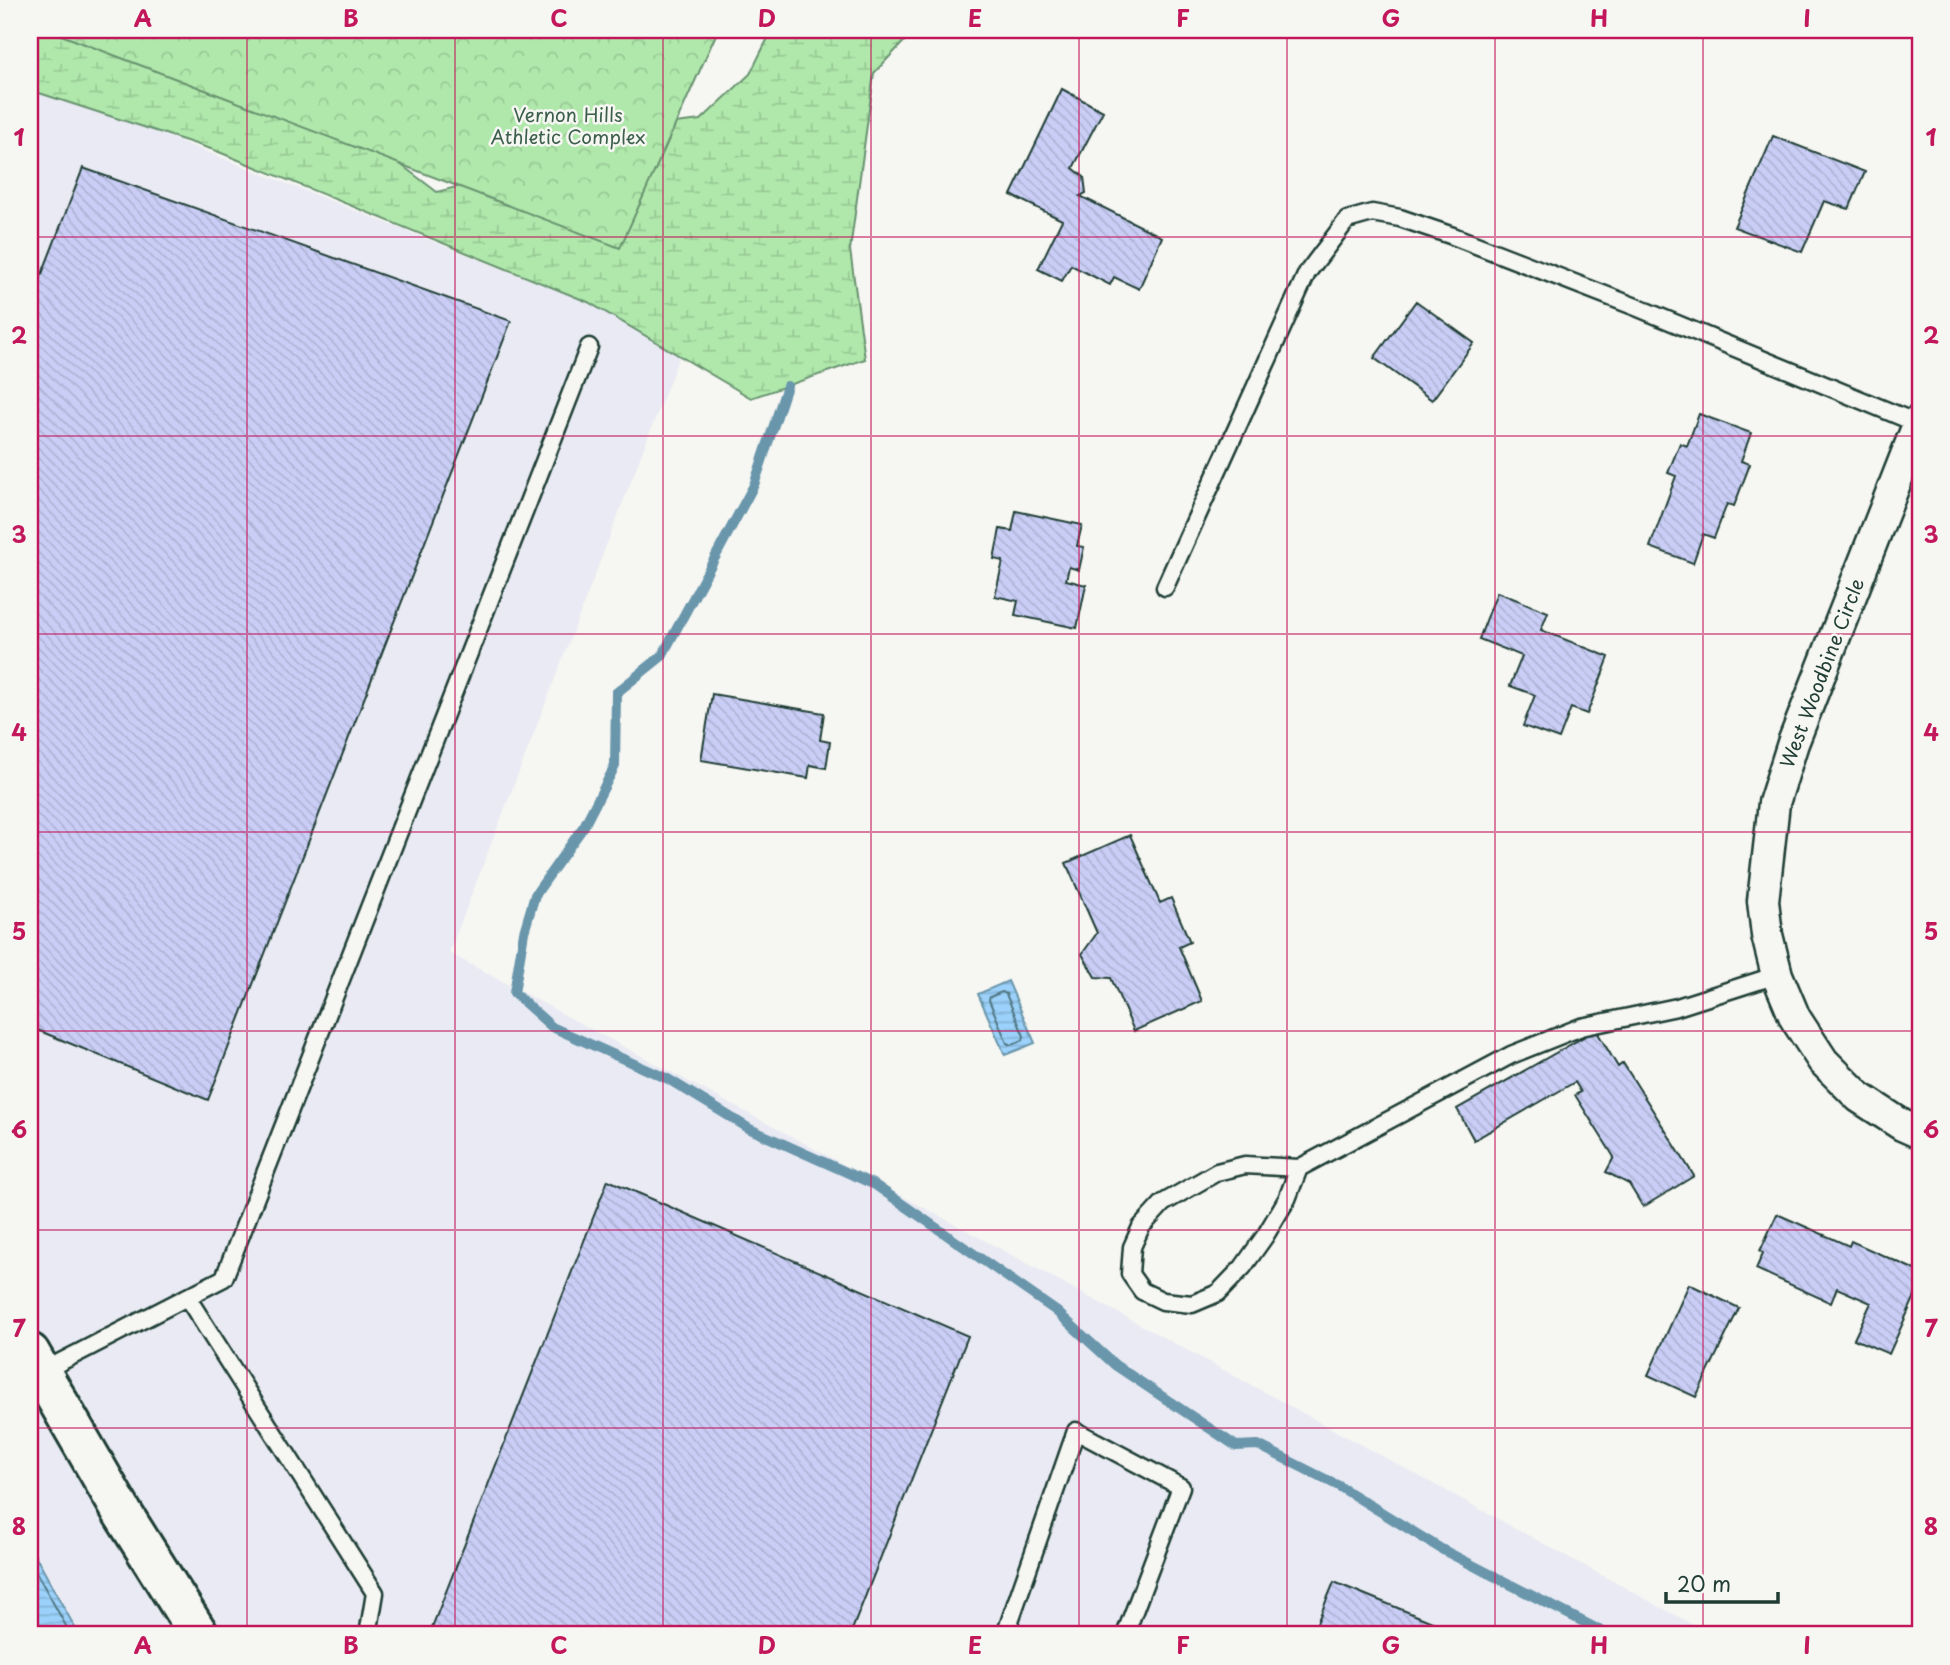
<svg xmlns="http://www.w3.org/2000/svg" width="1950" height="1665" font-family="'Playpen Sans',sans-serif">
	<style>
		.built { fill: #e9eaf3 }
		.wetland { fill: url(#wetland-marsh); stroke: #689270; stroke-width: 2 }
		.park { fill: url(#park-crowns); stroke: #689270; stroke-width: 2 }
		.water { fill: url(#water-rules); stroke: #6996ab; stroke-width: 2 }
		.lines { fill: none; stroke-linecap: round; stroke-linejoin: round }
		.shore { stroke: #517883; stroke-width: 2 }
		.stream { stroke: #6996ab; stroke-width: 10 }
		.building { fill: url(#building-back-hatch); stroke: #1f3d34; stroke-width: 2 }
		.lane-casing { stroke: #1f3d34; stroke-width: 21 }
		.street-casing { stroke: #1f3d34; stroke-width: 35 }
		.secondary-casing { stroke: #1f3d34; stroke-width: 44 }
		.lane { stroke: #f6f6f2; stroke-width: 16 }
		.street { stroke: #f6f6f2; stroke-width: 30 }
		.secondary { stroke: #f6f6f2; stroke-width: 38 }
		.grid { fill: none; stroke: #c2185b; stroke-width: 2; stroke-opacity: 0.55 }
		.labels { text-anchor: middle; stroke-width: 5; stroke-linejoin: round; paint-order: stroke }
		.park-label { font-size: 19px; fill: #3c5f4c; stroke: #f6f6f2 }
		.street-label { font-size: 19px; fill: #1f3d34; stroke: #f6f6f2 }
		.neatline { fill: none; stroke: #c2185b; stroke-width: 2.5 }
		.grid-label { font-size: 23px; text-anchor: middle; font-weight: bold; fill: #c2185b }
	</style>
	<defs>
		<pattern id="wetland-marsh" width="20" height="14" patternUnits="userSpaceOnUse" patternTransform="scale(1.75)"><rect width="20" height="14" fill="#b0e8ab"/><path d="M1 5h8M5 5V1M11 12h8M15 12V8" fill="none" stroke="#97c894"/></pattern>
		<pattern id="park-crowns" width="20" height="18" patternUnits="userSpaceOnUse" patternTransform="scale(1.75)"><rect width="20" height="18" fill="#b0e8ab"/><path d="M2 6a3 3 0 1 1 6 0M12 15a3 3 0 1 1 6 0" fill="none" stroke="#97c894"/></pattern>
		<pattern id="water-rules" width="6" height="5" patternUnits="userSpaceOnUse" patternTransform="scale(1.75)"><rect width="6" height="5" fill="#9bd1fa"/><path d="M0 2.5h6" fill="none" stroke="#85b4d7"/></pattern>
		<pattern id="building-back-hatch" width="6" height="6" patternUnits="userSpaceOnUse" patternTransform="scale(1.75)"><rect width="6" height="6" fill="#cacef6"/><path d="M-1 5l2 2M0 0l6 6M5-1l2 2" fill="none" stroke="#adb2d4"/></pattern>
	</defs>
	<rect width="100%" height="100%" fill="#f6f6f2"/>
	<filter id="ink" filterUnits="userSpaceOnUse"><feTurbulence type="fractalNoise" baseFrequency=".0143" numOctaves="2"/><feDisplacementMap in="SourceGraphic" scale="14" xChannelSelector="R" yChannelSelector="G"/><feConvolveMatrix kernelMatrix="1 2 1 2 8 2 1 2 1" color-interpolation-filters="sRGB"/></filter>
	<g filter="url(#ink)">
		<path class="built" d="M 30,82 L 685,341 L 449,953 L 958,1226 L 1712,1635 L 30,1635 Z"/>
		<path class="wetland" d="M 59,30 L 112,30 L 374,144 L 437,192 L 512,173 L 596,132 L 701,120 L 750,74 L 772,30 L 915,30 L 874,73 L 850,250 L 865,359 L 751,398 L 588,302 L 214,150 L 30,90 L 30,31 Z"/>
		<path class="park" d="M 48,30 L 718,30 L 620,248 Z"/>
		<path class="water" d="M 1008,981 L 1035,1043 L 1005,1055 L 978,994 Z
			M 30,1546 L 79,1635 L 30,1635 Z"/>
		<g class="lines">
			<path class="shore" d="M 1002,992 L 1006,994 L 1024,1036 L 1023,1040 L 1011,1045 L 1007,1043 L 989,1000 L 990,997 Z
				M 30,1561 L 71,1635"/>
			<path class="stream" d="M 787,386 L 754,485 L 662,656 L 616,693 L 615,766 L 584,826 L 535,895 L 524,932 L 514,993 L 552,1027 L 668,1079 L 750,1129 L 875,1185 L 1056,1311 L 1115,1365 L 1236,1446 L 1258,1445 L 1337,1485 L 1443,1550 L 1609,1635"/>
		</g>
		<path class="building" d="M 1062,89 L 1103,111 L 1073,168 L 1084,177 L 1086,193 L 1080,196 L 1162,237 L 1139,289 L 1114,277 L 1110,285 L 1071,265 L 1062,281 L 1038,269 L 1062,220 L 1011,195 Z
			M 1773,136 L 1865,172 L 1849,209 L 1824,201 L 1802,252 L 1734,227 Z
			M 83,168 L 511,321 L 208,1100 L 30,1027 L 30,305 Z
			M 1416,301 L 1474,343 L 1432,400 L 1374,358 Z
			M 1699,414 L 1751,433 L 1741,461 L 1750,464 L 1734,506 L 1727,504 L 1714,538 L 1703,534 L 1693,563 L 1650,547 L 1676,476 L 1668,473 L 1680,443 L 1687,446 Z
			M 1016,511 L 1082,525 L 1077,546 L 1084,547 L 1079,570 L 1069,567 L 1066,580 L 1086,585 L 1077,628 L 1015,615 L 1018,601 L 995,596 L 1003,561 L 994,559 L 1000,529 L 1012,531 Z
			M 1497,592 L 1548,612 L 1541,630 L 1609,657 L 1587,714 L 1571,708 L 1559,739 L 1523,726 L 1535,695 L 1510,686 L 1522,656 L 1479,639 Z
			M 712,694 L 824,713 L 820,740 L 830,742 L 826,768 L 810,765 L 808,778 L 701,760 Z
			M 1130,835 L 1160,903 L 1171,898 L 1190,942 L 1179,947 L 1202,1001 L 1134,1031 L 1111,978 L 1095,977 L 1082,954 L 1097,933 L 1066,863 Z
			M 1596,1030 L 1618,1067 L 1623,1063 L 1694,1176 L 1643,1207 L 1629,1184 L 1606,1172 L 1614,1157 L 1575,1095 L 1581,1092 L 1575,1082 L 1474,1140 L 1457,1109 Z
			M 608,1180 L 968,1336 L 850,1635 L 429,1635 Z
			M 1777,1214 L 1849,1246 L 1851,1241 L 1920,1272 L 1920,1285 L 1889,1354 L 1854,1339 L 1871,1303 L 1837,1288 L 1831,1303 L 1756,1269 L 1763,1253 L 1760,1251 Z
			M 1689,1284 L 1739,1308 L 1696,1397 L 1648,1375 Z
			M 1334,1582 L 1464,1635 L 1312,1635 Z"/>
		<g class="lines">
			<g class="lane-casing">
				<path id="lane" d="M 1165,587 L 1307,273 L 1347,220 L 1372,213 L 1400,218 L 1453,236 L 1636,307 L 1919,424
					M 1299,1168 L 1287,1199 L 1265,1236 L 1243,1267 L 1218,1293 L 1192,1304 L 1163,1301 L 1142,1291 L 1130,1274 L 1132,1247 L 1141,1227 L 1163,1203 L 1217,1172 L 1245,1165 L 1299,1168 L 1511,1055 L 1581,1027 L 1677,1007 L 1777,975
					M 187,1297 L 375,1593 L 368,1635
					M 41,1372 L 224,1278 L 589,347
					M 1005,1635 L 1076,1431 L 1181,1487 L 1125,1635"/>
			</g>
			<g class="street-casing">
				<path id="street" d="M 1920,420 L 1793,743 L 1774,803 L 1763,901 L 1767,935 L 1777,975 L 1795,1018 L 1823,1061 L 1859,1097 L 1902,1125 L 1920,1133"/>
			</g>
			<g class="secondary-casing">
				<path id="secondary" d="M 30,1353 L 123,1514 L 199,1635"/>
			</g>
			<use href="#lane" class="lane"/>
			<use href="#street" class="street"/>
			<use href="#secondary" class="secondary"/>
		</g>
	</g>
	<path class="grid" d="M 247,30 L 247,1635M 455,30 L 455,1635M 663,30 L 663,1635M 871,30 L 871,1635M 1079,30 L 1079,1635M 1287,30 L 1287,1635M 1495,30 L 1495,1635M 1703,30 L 1703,1635M 30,237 L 1920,237M 30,436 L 1920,436M 30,634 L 1920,634M 30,832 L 1920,832M 30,1031 L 1920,1031M 30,1230 L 1920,1230M 30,1428 L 1920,1428"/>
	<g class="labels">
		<g class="park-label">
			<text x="568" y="122">Vernon Hills<tspan x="568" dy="22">Athletic Complex</tspan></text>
		</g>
		<g class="street-label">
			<text transform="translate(1822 673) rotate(-69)" y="7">West Woodbine Circle</text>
		</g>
	</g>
	<rect width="1950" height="1665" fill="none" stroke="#f6f6f2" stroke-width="77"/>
	<path d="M1666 1592v10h112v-10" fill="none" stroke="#1f3d34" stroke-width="3.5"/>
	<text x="1677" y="1592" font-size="21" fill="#1f3d34" stroke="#f6f6f2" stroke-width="5" paint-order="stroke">20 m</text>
	<rect x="38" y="38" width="1874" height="1588" class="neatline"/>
	<g class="grid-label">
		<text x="143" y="27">A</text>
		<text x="351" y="27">B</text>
		<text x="559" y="27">C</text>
		<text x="767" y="27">D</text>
		<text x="975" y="27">E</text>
		<text x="1183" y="27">F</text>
		<text x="1391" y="27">G</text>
		<text x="1599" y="27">H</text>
		<text x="1807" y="27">I</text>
		<text x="19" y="146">1</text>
		<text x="1931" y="146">1</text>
		<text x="19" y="344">2</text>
		<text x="1931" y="344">2</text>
		<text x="19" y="543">3</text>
		<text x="1931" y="543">3</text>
		<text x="19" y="741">4</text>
		<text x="1931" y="741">4</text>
		<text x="19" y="940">5</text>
		<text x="1931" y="940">5</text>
		<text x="19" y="1138">6</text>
		<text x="1931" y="1138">6</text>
		<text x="19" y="1337">7</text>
		<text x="1931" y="1337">7</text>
		<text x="19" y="1535">8</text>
		<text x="1931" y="1535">8</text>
		<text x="143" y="1654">A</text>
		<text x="351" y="1654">B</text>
		<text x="559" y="1654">C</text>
		<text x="767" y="1654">D</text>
		<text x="975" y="1654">E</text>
		<text x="1183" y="1654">F</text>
		<text x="1391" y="1654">G</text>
		<text x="1599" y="1654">H</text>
		<text x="1807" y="1654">I</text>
	</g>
</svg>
